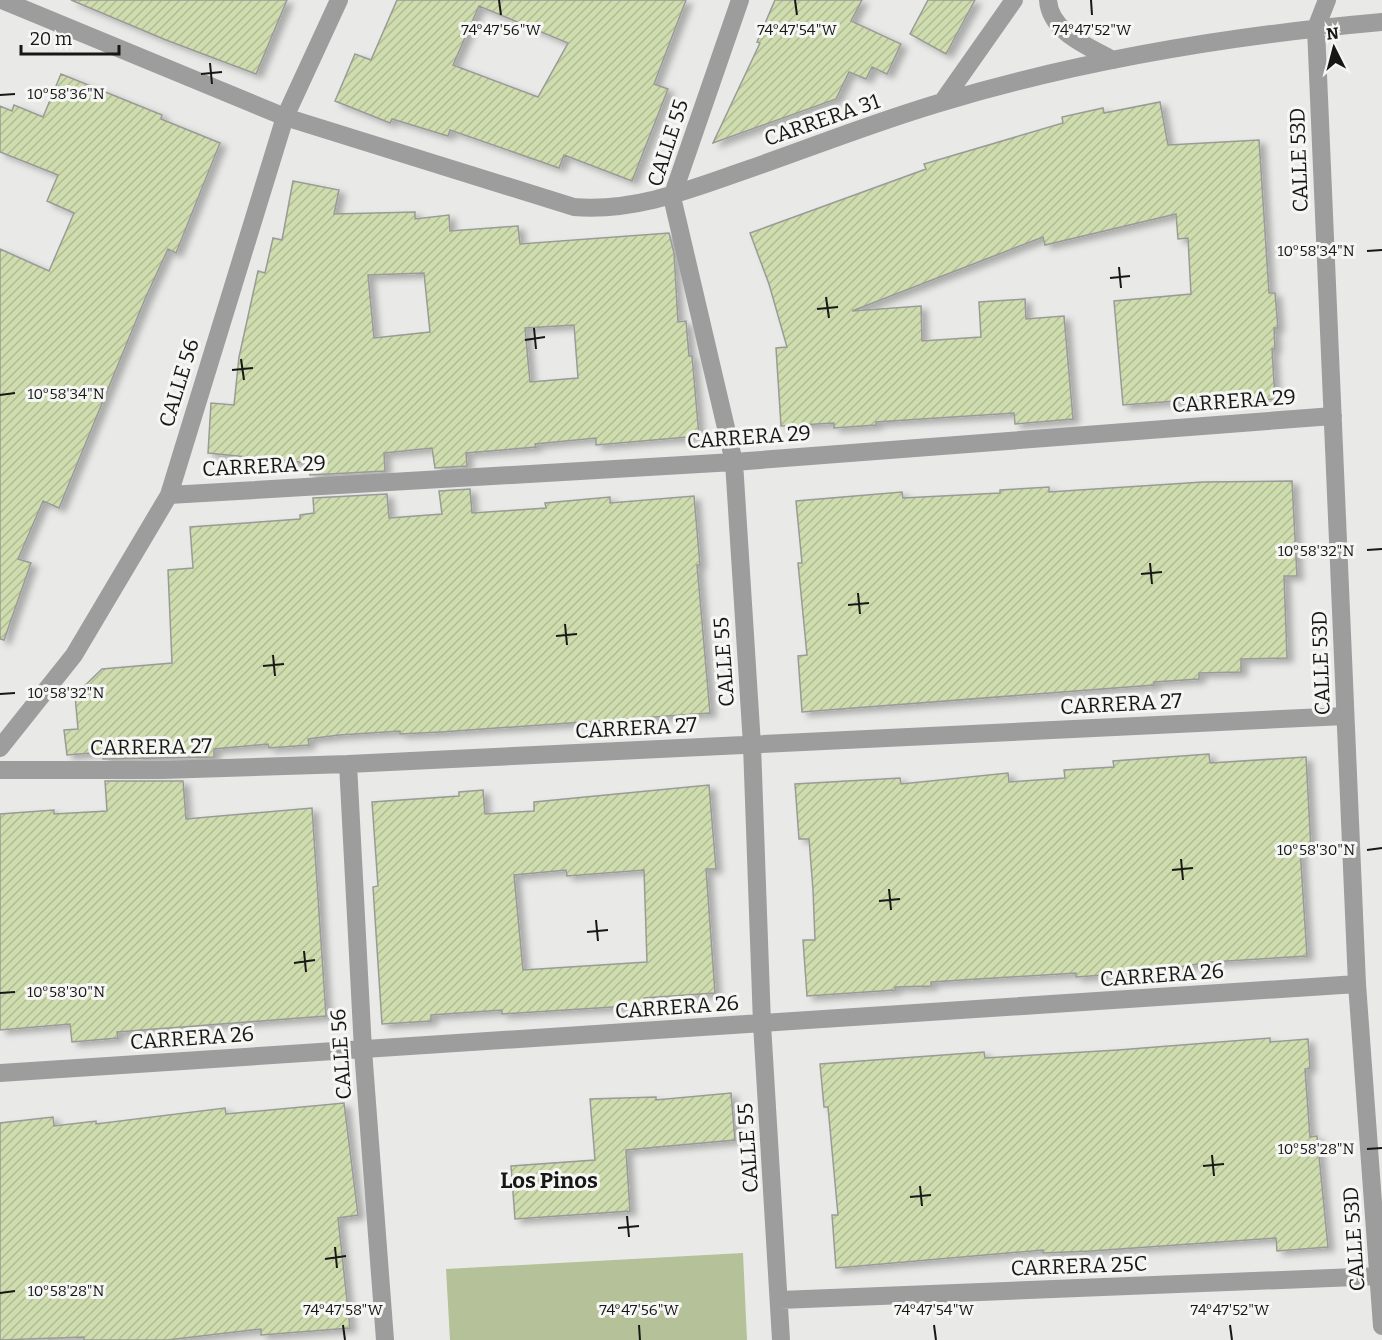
<svg xmlns="http://www.w3.org/2000/svg" width="1382" height="1340" font-family="Bitter,serif">
	<style>
		.pitch { fill: #b5c199 }
		.building { fill: url(#building-hatch); stroke: #9a9b99; stroke-width: 1.5; fill-rule: evenodd; filter: url(#shadow) }
		.lines { fill: none; stroke-linecap: round; stroke-linejoin: round }
		.minor { stroke: #9e9d9e; stroke-width: 18 }
		.ticks { fill: none; stroke: #171716; stroke-width: 2 }
		.labels { text-anchor: middle; stroke-width: 6; stroke-linejoin: round; paint-order: stroke }
		.street-label { font-size: 21px; fill: #171716; stroke: #f6f7f4 }
		.neighbourhood-label { font-size: 22px; font-weight: bold; fill: #171716; stroke: #f6f7f4 }
		.ticks-label { font-size: 15px; text-anchor: middle; fill: #171716; stroke: #f6f7f4; stroke-width: 6; stroke-linejoin: round; paint-order: stroke }
	</style>
	<defs>
		<pattern id="building-hatch" width="6" height="6" patternUnits="userSpaceOnUse" patternTransform="scale(1.5)"><rect width="6" height="6" fill="#cedcae"/><path d="M-1 1l2-2M0 6l6-6M5 7l2-2" fill="none" stroke="#b0bc95"/></pattern>
		<filter id="shadow"><feDropShadow dx="6" dy="4" stdDeviation="3" flood-color="#0004"/></filter>
	</defs>
	<rect width="100%" height="100%" fill="#e9eae7"/>
	<path class="pitch" d="M 743,1253 L 747,1340 L 450,1340 L 446,1269 Z"/>
	<path class="building" d="M 71,0 L 287,0 L 256,74 L 166,40 Z
		M 397,0 L 686,0 L 654,84 L 668,89 L 632,181 L 564,155 L 559,168 L 450,130 L 448,136 L 392,119 L 390,123 L 335,101 L 355,54 L 371,60 ZM 479,6 L 568,43 L 538,97 L 453,65 Z
		M 775,0 L 862,0 L 851,21 L 901,44 L 887,74 L 872,67 L 866,79 L 849,72 L 836,99 L 713,143 L 760,43 L 757,42 Z
		M 928,0 L 975,0 L 946,54 L 910,34 Z
		M 61,74 L 162,115 L 161,119 L 220,143 L 176,253 L 168,249 L 145,299 L 59,508 L 43,501 L 18,559 L 31,563 L 4,640 L 0,639 L 0,249 L 49,271 L 74,213 L 47,201 L 58,175 L 0,152 L 0,106 L 12,111 L 14,105 L 43,117 Z
		M 1160,102 L 1168,145 L 1259,140 L 1269,293 L 1275,293 L 1278,328 L 1274,328 L 1275,349 L 1272,349 L 1275,399 L 1228,402 L 1228,397 L 1123,405 L 1114,301 L 1191,294 L 1188,238 L 1178,239 L 1176,214 L 1045,245 L 1043,237 L 852,311 L 921,306 L 922,341 L 981,337 L 979,302 L 1025,299 L 1026,319 L 1064,316 L 1073,419 L 1015,424 L 1014,413 L 876,422 L 876,425 L 834,428 L 834,423 L 781,426 L 776,348 L 787,347 L 769,284 L 750,233 L 926,169 L 924,164 L 1063,123 L 1062,117 L 1103,108 L 1104,113 Z
		M 293,181 L 339,190 L 334,214 L 415,212 L 415,219 L 449,215 L 450,231 L 518,226 L 520,244 L 669,233 L 674,253 L 678,322 L 686,321 L 689,356 L 692,356 L 699,436 L 596,445 L 596,438 L 535,444 L 536,447 L 466,453 L 467,466 L 435,468 L 432,448 L 384,453 L 385,471 L 310,475 L 309,463 L 208,453 L 211,403 L 234,405 L 239,357 L 258,271 L 265,273 L 273,238 L 282,240 ZM 424,273 L 430,332 L 374,338 L 368,275 ZM 574,325 L 578,378 L 530,382 L 525,328 Z
		M 1292,481 L 1297,576 L 1284,576 L 1287,658 L 1241,659 L 1241,672 L 1199,673 L 1199,679 L 1154,682 L 1154,685 L 802,712 L 798,656 L 807,655 L 798,563 L 802,563 L 796,501 L 902,492 L 903,498 L 1000,493 L 1000,490 L 1049,487 L 1049,492 L 1203,482 Z
		M 470,489 L 472,513 L 546,508 L 545,503 L 610,497 L 610,503 L 694,496 L 700,565 L 697,565 L 710,713 L 441,732 L 400,734 L 400,731 L 339,735 L 308,739 L 309,745 L 269,748 L 268,744 L 214,749 L 214,757 L 103,759 L 103,752 L 67,755 L 64,730 L 78,729 L 75,695 L 102,669 L 172,663 L 168,570 L 193,568 L 190,527 L 300,519 L 300,515 L 314,513 L 313,498 L 387,494 L 389,518 L 442,514 L 439,491 Z
		M 1209,754 L 1210,763 L 1306,757 L 1311,848 L 1300,848 L 1307,956 L 1211,962 L 1166,969 L 1117,972 L 1117,974 L 1076,977 L 1076,973 L 931,982 L 931,986 L 895,987 L 895,990 L 807,996 L 803,940 L 815,940 L 813,890 L 809,839 L 799,839 L 795,784 L 900,778 L 901,784 L 1008,773 L 1009,782 L 1065,778 L 1064,770 L 1114,767 L 1113,761 Z
		M 105,781 L 183,781 L 186,819 L 312,808 L 326,1016 L 117,1032 L 118,1038 L 72,1042 L 70,1024 L 0,1030 L 0,814 L 54,810 L 54,814 L 107,811 Z
		M 709,785 L 716,869 L 706,869 L 715,993 L 644,998 L 645,1005 L 502,1014 L 502,1010 L 431,1015 L 431,1021 L 382,1024 L 373,887 L 378,886 L 372,802 L 459,796 L 459,792 L 483,790 L 485,814 L 534,811 L 534,802 ZM 566,870 L 567,876 L 644,870 L 647,962 L 523,970 L 514,875 Z
		M 1270,1038 L 1270,1042 L 1308,1039 L 1310,1068 L 1305,1069 L 1310,1137 L 1317,1136 L 1328,1247 L 1277,1251 L 1276,1238 L 1091,1251 L 1043,1253 L 1043,1250 L 836,1268 L 832,1215 L 838,1215 L 828,1107 L 824,1107 L 820,1064 L 984,1052 L 985,1058 L 1118,1050 Z
		M 731,1093 L 735,1140 L 626,1150 L 630,1211 L 515,1219 L 511,1166 L 595,1160 L 590,1099 L 656,1097 L 656,1100 Z
		M 344,1103 L 358,1215 L 338,1218 L 350,1328 L 261,1335 L 261,1329 L 167,1340 L 84,1340 L 84,1337 L 0,1340 L 0,1123 L 53,1117 L 54,1126 L 96,1121 L 96,1124 L 225,1108 L 226,1114 Z"/>
	<g class="lines">
		<path class="minor" d="M 2,0 L 285,117 L 574,207 C 635,212 692,189 749,169 C 815,146 880,120 946,101 C 1087,59 1236,35 1382,22
			M 740,0 L 672,197 L 734,462 L 752,745 L 762,1024 L 781,1340
			M 1048,0 C 1050,32 1088,46 1113,60
			M 1327,0 L 1316,28 L 1357,984 L 1382,1326
			M 943,101 L 1014,0
			M 169,495 L 734,462 L 1333,416
			M 0,748 L 74,655 L 169,495 L 285,117 L 339,0
			M 348,764 L 363,1050 L 385,1340
			M 0,770 L 162,770 L 348,764 L 1345,716
			M 0,1073 L 1357,984
			M 780,1300 L 1380,1276"/>
	</g>
	<path class="ticks" d="M 499,0 L 501,15M 795,0 L 797,15M 1091,0 L 1092,15M 210,63 L 212,84M 201,74 L 222,72M 0,95 L 15,94M 1367,251 L 1382,250M 1119,267 L 1121,288M 1110,278 L 1130,276M 826,297 L 829,318M 817,309 L 838,307M 534,328 L 536,349M 525,340 L 545,337M 241,359 L 244,380M 232,370 L 253,368M 0,395 L 15,393M 1367,550 L 1382,549M 1150,563 L 1152,584M 1141,574 L 1162,572M 858,593 L 860,614M 848,605 L 869,603M 565,624 L 567,645M 556,636 L 577,634M 273,655 L 275,676M 263,666 L 284,664M 0,694 L 15,693M 1367,850 L 1382,848M 1181,859 L 1183,880M 1172,870 L 1193,868M 889,889 L 891,910M 879,901 L 900,899M 596,920 L 598,941M 587,932 L 608,930M 304,951 L 306,972M 294,963 L 315,960M 0,993 L 15,992M 1367,1149 L 1382,1148M 1212,1155 L 1214,1176M 1203,1166 L 1224,1164M 920,1186 L 922,1206M 910,1197 L 931,1195M 627,1216 L 629,1237M 618,1228 L 639,1226M 335,1247 L 337,1268M 325,1259 L 346,1256M 0,1293 L 15,1291M 343,1325 L 345,1340M 639,1325 L 640,1340M 934,1325 L 936,1340M 1230,1325 L 1232,1340"/>
	<g class="labels">
		<g class="street-label">
			<text transform="translate(822 120) rotate(-19)" y="7">CARRERA 31</text>
			<text transform="translate(668 143) rotate(-72)" y="7">CALLE 55</text>
			<text transform="translate(1299 160) rotate(-92)" y="7">CALLE 53D</text>
			<text transform="translate(179 383) rotate(-73)" y="7">CALLE 56</text>
			<text transform="translate(1234 401) rotate(-4)" y="7">CARRERA 29</text>
			<text transform="translate(749 437) rotate(-4)" y="7">CARRERA 29</text>
			<text transform="translate(264 466) rotate(-3)" y="7">CARRERA 29</text>
			<text transform="translate(724 662) rotate(-94)" y="7">CALLE 55</text>
			<text transform="translate(1321 663) rotate(-92)" y="7">CALLE 53D</text>
			<text transform="translate(1121 704) rotate(-3)" y="7">CARRERA 27</text>
			<text transform="translate(636 728) rotate(-3)" y="7">CARRERA 27</text>
			<text transform="translate(151 747) rotate(-1)" y="7">CARRERA 27</text>
			<text transform="translate(1162 975) rotate(-4)" y="7">CARRERA 26</text>
			<text transform="translate(677 1007) rotate(-4)" y="7">CARRERA 26</text>
			<text transform="translate(192 1038) rotate(-4)" y="7">CARRERA 26</text>
			<text transform="translate(341 1054) rotate(-94)" y="7">CALLE 56</text>
			<text transform="translate(748 1148) rotate(-94)" y="7">CALLE 55</text>
			<text transform="translate(1354 1239) rotate(-94)" y="7">CALLE 53D</text>
			<text transform="translate(1079 1266) rotate(-2)" y="7">CARRERA 25C</text>
		</g>
		<g class="neighbourhood-label">
			<text x="549" y="1188">Los Pinos</text>
		</g>
	</g>
	<g class="ticks-label">
		<text x="501" y="35">74°47'56"W</text>
		<text x="797" y="35">74°47'54"W</text>
		<text x="1092" y="35">74°47'52"W</text>
		<text x="66" y="99">10°58'36"N</text>
		<text x="1316" y="256">10°58'34"N</text>
		<text x="66" y="399">10°58'34"N</text>
		<text x="1316" y="556">10°58'32"N</text>
		<text x="66" y="698">10°58'32"N</text>
		<text x="1316" y="855">10°58'30"N</text>
		<text x="66" y="997">10°58'30"N</text>
		<text x="1316" y="1154">10°58'28"N</text>
		<text x="66" y="1296">10°58'28"N</text>
		<text x="343" y="1315">74°47'58"W</text>
		<text x="639" y="1315">74°47'56"W</text>
		<text x="934" y="1315">74°47'54"W</text>
		<text x="1230" y="1315">74°47'52"W</text>
	</g>
	<g transform="translate(1334 48) rotate(354)" stroke="#f6f7f4" stroke-width="4.5" paint-order="stroke">
	<path d="M0-4.5L10 22L0 15L-10 22Z" fill="#171716"/>
	<text y="-9" font-size="16" font-weight="bold" text-anchor="middle" fill="#171716">N</text>
	</g>
	<path d="M21 45v9h98v-9" fill="none" stroke="#171716" stroke-width="3"/>
	<text x="30" y="45" font-size="18" fill="#171716" stroke="#f6f7f4" stroke-width="4.5" paint-order="stroke">20 m</text>
</svg>
